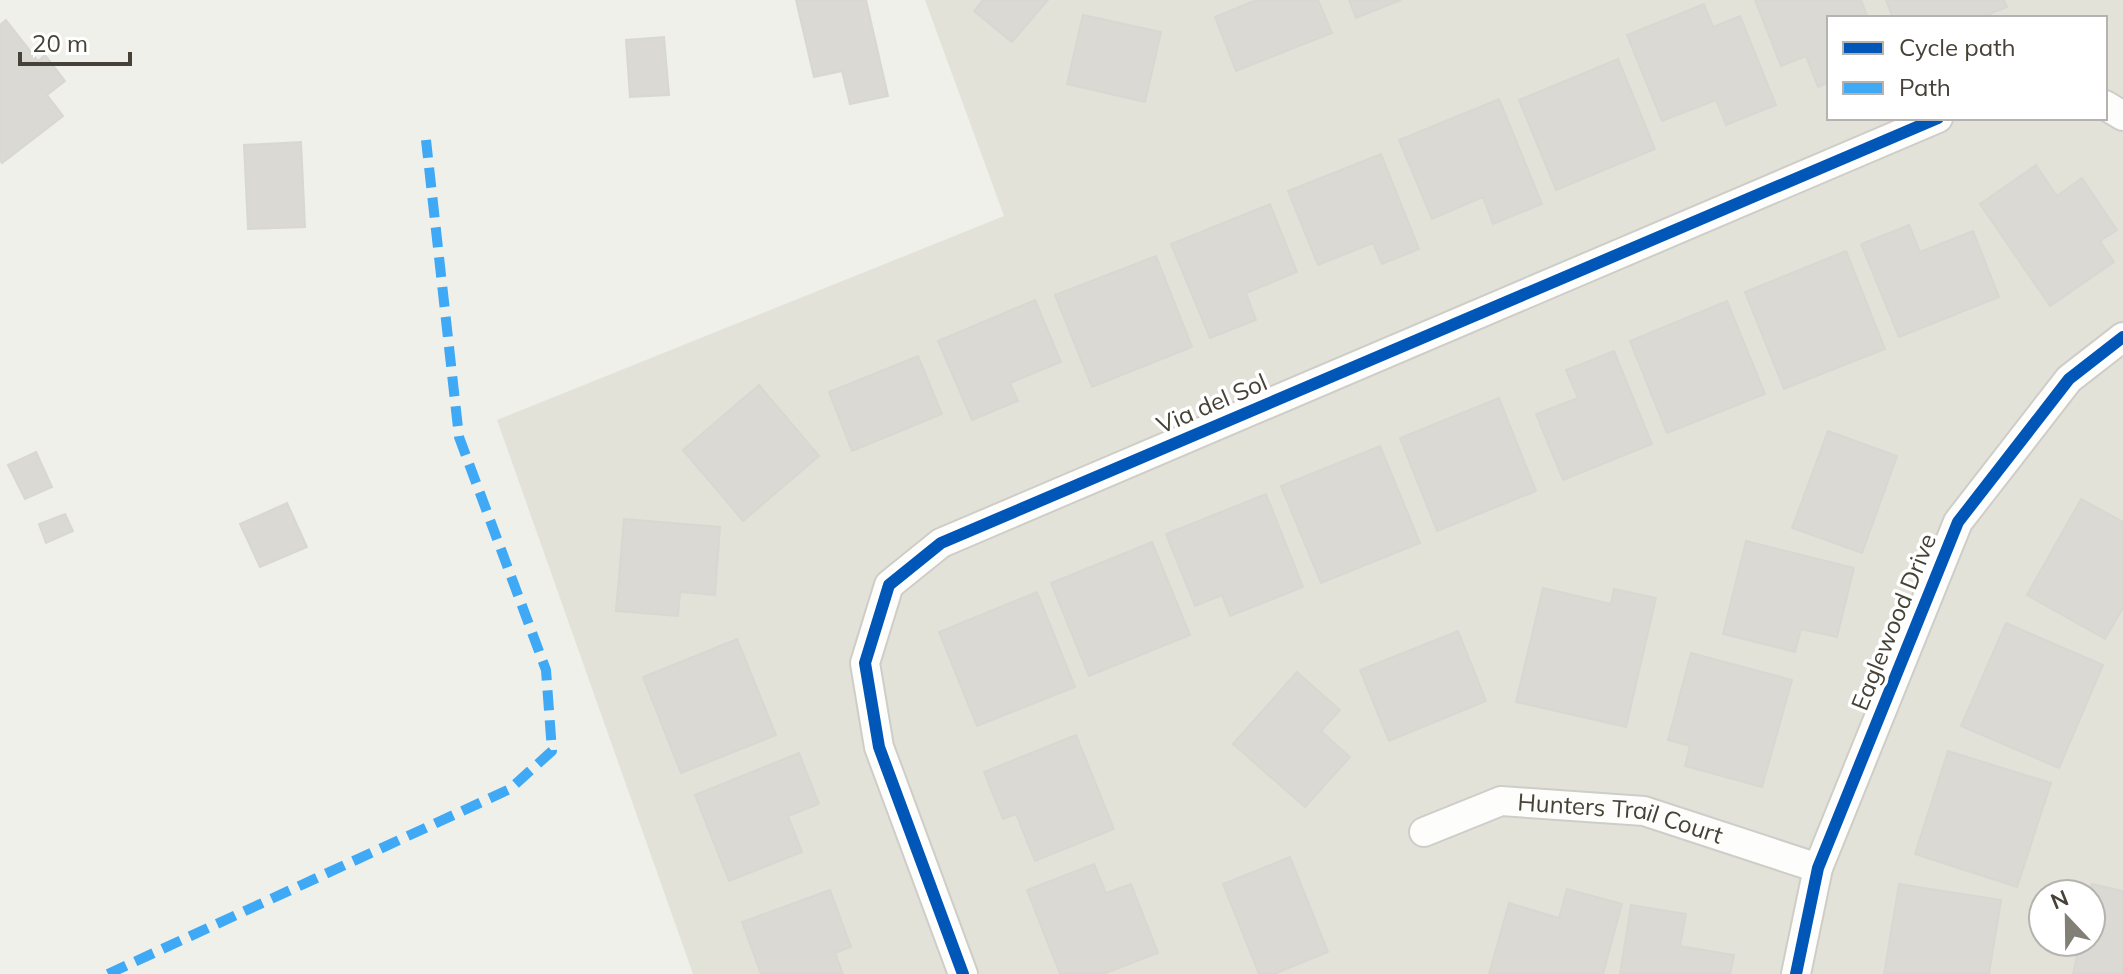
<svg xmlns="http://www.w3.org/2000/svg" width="2123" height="974" font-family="Mulish,sans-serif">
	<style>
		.residential { fill: #e3e2d8; fill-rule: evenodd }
		.building { fill: #dad9d3; stroke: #d8d7d1; stroke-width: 2 }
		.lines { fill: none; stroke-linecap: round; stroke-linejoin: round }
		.minor-casing { stroke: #cecdc8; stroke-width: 32 }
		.minor { stroke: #fdfdfc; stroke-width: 28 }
		.quiet { stroke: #3fa9f5; stroke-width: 10; stroke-dasharray: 20 10; stroke-linecap: butt }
		.cycleway-casing { stroke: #fff; stroke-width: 17 }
		.cycleway { stroke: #0057b8; stroke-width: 12 }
		.labels { text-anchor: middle; stroke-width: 7; stroke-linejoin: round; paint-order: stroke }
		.street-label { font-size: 24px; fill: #464237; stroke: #fff }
	</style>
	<rect width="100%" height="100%" fill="#f0f0eb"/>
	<path class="residential" d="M 925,0 L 2123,0 L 2123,974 L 693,974 L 497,420 L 1004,216 ZM 1829,18 L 2105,18 L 2105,118 L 1829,118 ZM 2043,894 L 2091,894 L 2091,942 L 2043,942 Z"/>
	<path class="building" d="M 796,0 L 866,0 L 888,96 L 850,104 L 842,71 L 814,77 Z
		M 983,0 L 1048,0 L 1012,42 L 974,11 Z
		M 1256,0 L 1318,0 L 1332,33 L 1236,71 L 1215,17 Z
		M 1349,0 L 1401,0 L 1356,18 Z
		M 1755,0 L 1861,0 L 1868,18 L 1829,18 L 1829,82 L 1818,87 L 1806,56 L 1781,66 Z
		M 1886,0 L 2004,0 L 2007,7 L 1980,18 L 1893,18 Z
		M 1704,4 L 1713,27 L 1740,16 L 1776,105 L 1726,125 L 1716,100 L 1662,121 L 1627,35 Z
		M 1083,15 L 1161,32 L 1145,102 L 1067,84 Z
		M 6,20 L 38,61 L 45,55 L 65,81 L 47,95 L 63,116 L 2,163 L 0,160 L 0,25 Z
		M 664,37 L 669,95 L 630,97 L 626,40 Z
		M 1618,59 L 1655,149 L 1556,190 L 1519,100 Z
		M 1499,99 L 1542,204 L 1493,224 L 1483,197 L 1432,219 L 1399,140 Z
		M 301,142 L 305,227 L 248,229 L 244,145 Z
		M 1381,154 L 1419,249 L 1382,264 L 1373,243 L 1318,265 L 1288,191 Z
		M 2036,165 L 2057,196 L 2082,178 L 2117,230 L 2100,241 L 2114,262 L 2050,306 L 1980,204 Z
		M 1270,204 L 1297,272 L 1246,293 L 1256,320 L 1210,338 L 1171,244 Z
		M 1909,225 L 1920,252 L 1973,231 L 1999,297 L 1899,337 L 1861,244 Z
		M 1846,251 L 1885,349 L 1784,389 L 1745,292 Z
		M 1156,256 L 1192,347 L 1092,387 L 1055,295 Z
		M 1035,300 L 1061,362 L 1010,383 L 1018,401 L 972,420 L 938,341 Z
		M 1727,301 L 1765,394 L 1667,433 L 1630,341 Z
		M 1614,351 L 1652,444 L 1563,480 L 1536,414 L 1578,398 L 1566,370 Z
		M 918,356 L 942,414 L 852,451 L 829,392 Z
		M 759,385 L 819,456 L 743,521 L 683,450 Z
		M 1499,398 L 1536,491 L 1437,531 L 1400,438 Z
		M 1828,431 L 1897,456 L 1862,553 L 1792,528 Z
		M 1380,446 L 1420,543 L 1321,583 L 1281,486 Z
		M 36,452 L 52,487 L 25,499 L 8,465 Z
		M 1266,494 L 1303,587 L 1230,616 L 1222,595 L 1195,606 L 1166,534 Z
		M 2081,499 L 2123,522 L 2123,608 L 2105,639 L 2027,595 Z
		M 287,503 L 307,547 L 260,567 L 240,524 Z
		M 65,514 L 73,531 L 46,543 L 39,524 Z
		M 624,519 L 720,527 L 715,595 L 680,592 L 678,616 L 616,611 Z
		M 1746,541 L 1854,568 L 1837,637 L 1801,629 L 1795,652 L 1723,634 Z
		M 1152,542 L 1190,635 L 1089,676 L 1051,583 Z
		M 1543,588 L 1611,604 L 1614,589 L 1656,598 L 1626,727 L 1516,702 Z
		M 1037,592 L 1075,687 L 977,726 L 939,632 Z
		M 2006,623 L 2103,665 L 2059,768 L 1961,726 Z
		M 1458,631 L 1486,701 L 1389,741 L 1360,670 Z
		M 737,639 L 776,735 L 681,773 L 643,677 Z
		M 1691,653 L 1792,680 L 1762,787 L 1685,766 L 1690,746 L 1668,740 Z
		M 1297,672 L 1340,710 L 1321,731 L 1350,757 L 1305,807 L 1233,744 Z
		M 1076,735 L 1114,829 L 1035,861 L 1016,814 L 1003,819 L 984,772 Z
		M 1948,751 L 2051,783 L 2017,887 L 1915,854 Z
		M 799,753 L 819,804 L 788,816 L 802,852 L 729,881 L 695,795 Z
		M 1290,857 L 1328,952 L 1274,974 L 1259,974 L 1223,884 Z
		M 1094,864 L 1106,893 L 1131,884 L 1158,953 L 1103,974 L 1060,974 L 1027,890 Z
		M 1899,884 L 2001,900 L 1989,974 L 1884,974 Z
		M 2092,884 L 2123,891 L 2123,974 L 2073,974 L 2080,942 L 2091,942 L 2090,894 Z
		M 1567,889 L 1622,904 L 1603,974 L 1489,974 L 1509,903 L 1559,918 Z
		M 830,890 L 851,947 L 835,953 L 843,974 L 761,974 L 742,922 Z
		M 1631,905 L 1686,914 L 1680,946 L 1734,955 L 1730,974 L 1620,974 Z"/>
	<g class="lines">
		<g class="minor-casing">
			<g id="minor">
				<path d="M 2105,105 L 2123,116"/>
				<path id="s1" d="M 1424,832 L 1501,801 L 1644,811 L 1818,868"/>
				<path d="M 963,974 L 879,747 L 865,663 L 889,585 L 941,543 L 1938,118"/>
				<path d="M 1796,974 L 1818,868 L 1958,522 L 2069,379 L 2123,337"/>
			</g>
		</g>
		<use href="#minor" class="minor"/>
		<path class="quiet" d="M 108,974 L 510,789 L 552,751 L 546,670 L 459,437 L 426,140"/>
		<g class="cycleway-casing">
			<path id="cycleway" d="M 963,974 L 879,747 L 865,663 L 889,585 L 941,543 L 1938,118
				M 1796,974 L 1818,868 L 1958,522 L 2069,379 L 2123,337"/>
		</g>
		<use href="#cycleway" class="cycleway"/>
	</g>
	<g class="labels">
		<g class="street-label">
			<text transform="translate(1212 404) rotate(-23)" y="8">Via del Sol</text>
			<text transform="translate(1894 622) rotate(-68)" y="8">Eaglewood Drive</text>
			<text dy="8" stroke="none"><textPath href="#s1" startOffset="204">Hunters Trail Court</textPath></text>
		</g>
	</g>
	<rect x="1827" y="16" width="280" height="104" fill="#ffffff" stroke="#b5b3af" stroke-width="2"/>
	<rect x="1843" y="42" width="40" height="12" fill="#0057b8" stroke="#b5b3af" stroke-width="2"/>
	<text x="1899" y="56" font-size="24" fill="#464237">Cycle path</text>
	<rect x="1843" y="82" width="40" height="12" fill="#3fa9f5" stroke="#b5b3af" stroke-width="2"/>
	<text x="1899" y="96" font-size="24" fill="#464237">Path</text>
	<g transform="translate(2067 918) rotate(338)"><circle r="38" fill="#ffffff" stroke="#b5b3af" stroke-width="2"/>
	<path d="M0-6L14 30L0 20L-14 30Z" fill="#827f76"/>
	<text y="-12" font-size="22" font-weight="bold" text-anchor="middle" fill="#464237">N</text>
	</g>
	<path d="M20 52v12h110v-12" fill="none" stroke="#464237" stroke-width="4"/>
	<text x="32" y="52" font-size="24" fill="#464237" stroke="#ffffff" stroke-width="6" paint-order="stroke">20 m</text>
</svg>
